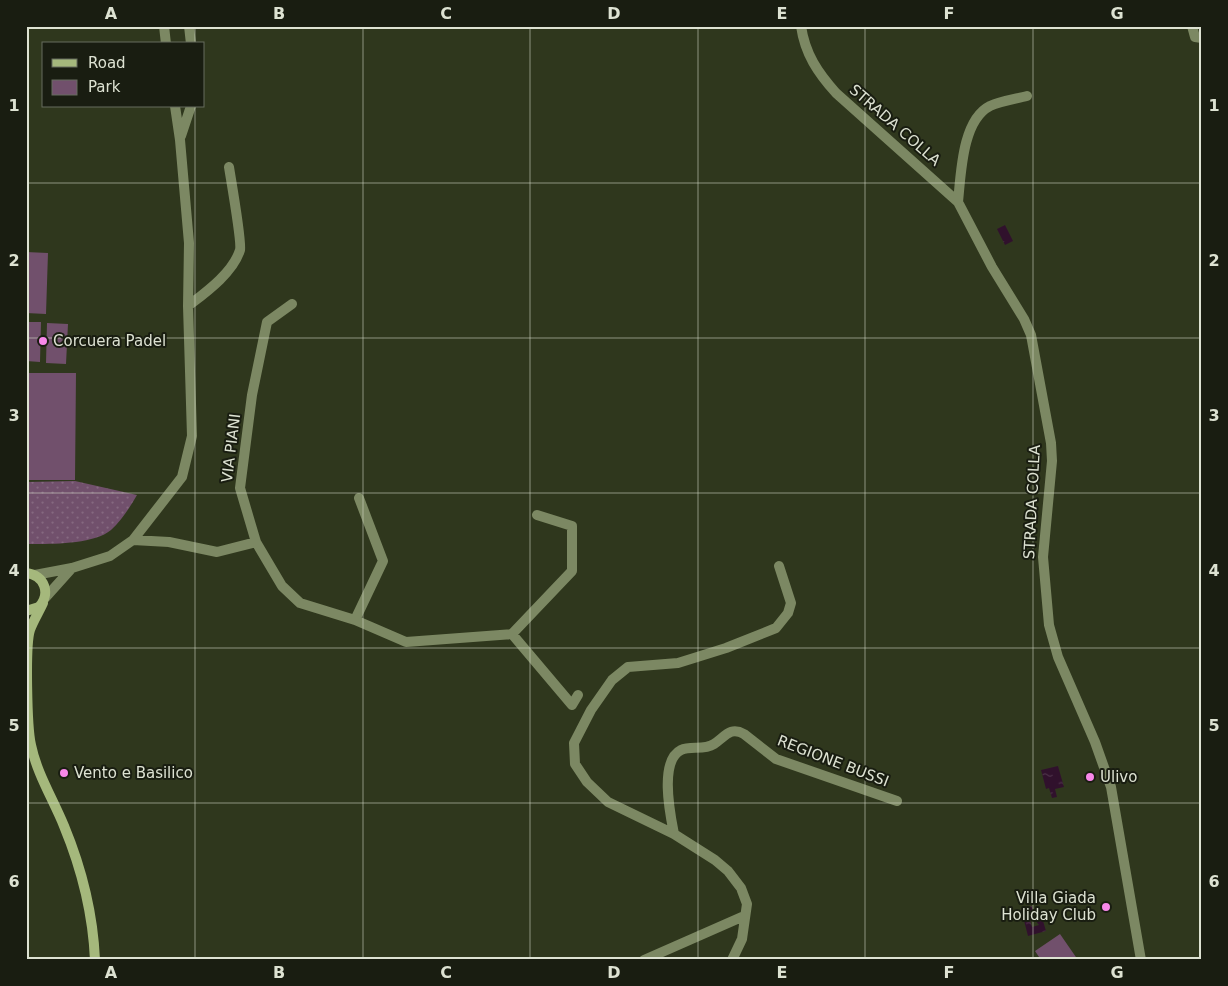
<svg xmlns="http://www.w3.org/2000/svg" width="1228" height="986" font-family="'DejaVu Sans',sans-serif">
	<style>
		.green { fill: url(#green-dots) }
		.pitch { fill: #71506c }
		.water { fill: url(#water-ripples) }
		.lines { fill: none; stroke-linecap: round; stroke-linejoin: round }
		.minor { stroke: #7c8863; stroke-width: 10 }
		.secondary { stroke: #a5b87c; stroke-width: 10 }
		.grid { fill: none; stroke: #dde2d2; stroke-width: 1; stroke-opacity: 0.55 }
		.poi-dot { fill: #f888e9; stroke: #191d11; stroke-width: 2 }
		.labels { text-anchor: middle; stroke-width: 4; stroke-linejoin: round; paint-order: stroke }
		.street-label { font-size: 15px; fill: #dde2d2; stroke: #191d11 }
		.poi-label { font-size: 15px; fill: #dde2d2; stroke: #191d11; text-anchor: start }
		.neatline { fill: none; stroke: #dde2d2; stroke-width: 2 }
		.grid-label { font-size: 16px; text-anchor: middle; font-weight: bold; fill: #dde2d2 }
	</style>
	<defs>
		<pattern id="green-dots" width="8" height="8" patternUnits="userSpaceOnUse" patternTransform="scale(1.25)"><rect width="8" height="8" fill="#71506c"/><path d="M2 2h.1M6 6h.1" fill="none" stroke="#856980" stroke-width="1.8" stroke-linecap="round"/></pattern>
		<pattern id="water-ripples" width="26" height="14" patternUnits="userSpaceOnUse" patternTransform="scale(1.25)"><rect width="26" height="14" fill="#30112c"/><path d="M2 4q2-2 4 0t4 0M15 11q2-2 4 0t4 0" fill="none" stroke="#4e334a"/></pattern>
	</defs>
	<rect width="100%" height="100%" fill="#2f371d"/>
	<path class="green" d="M 75,481 L 137,495 C 130,507 122,520 111,530 C 93,545 49,544 26,544 L 26,482 Z"/>
	<path class="pitch" d="M 26,252 L 48,253 L 46,314 L 26,313 Z
		M 26,322 L 41,322 L 40,362 L 26,361 Z
		M 47,323 L 68,324 L 66,364 L 46,363 Z
		M 26,373 L 76,373 L 75,480 L 26,480 Z
		M 1060,934 L 1078,960 L 1041,960 L 1035,951 Z"/>
	<path class="water" d="M 1005,225 L 1013,241 L 1005,245 L 997,229 Z
		M 1058,766 L 1064,787 L 1055,789 L 1057,797 L 1052,798 L 1049,788 L 1046,789 L 1041,770 Z
		M 1032,906 L 1033,911 L 1028,912 L 1032,927 L 1039,925 L 1035,920 L 1035,914 L 1041,914 L 1046,931 L 1028,936 L 1021,909 Z"/>
	<g class="lines">
		<path class="minor" d="M 164,26 L 166,44
			M 189,26 L 191,44
			M 801,26 C 805,54 818,73 836,93 L 958,202 L 992,267 L 1024,319 L 1031,335 L 1051,443 L 1052,461 L 1043,557 L 1049,625 L 1058,657 L 1095,742 L 1111,787 L 1141,960
			M 1192,26 L 1195,37 L 1202,38
			M 181,136 L 191,106
			M 958,202 C 961,174 962,120 990,106 C 1001,101 1015,99 1027,96
			M 292,304 L 267,322 L 252,395 L 240,488 L 256,542 L 282,586 L 300,603 L 355,620 L 406,642 L 512,634 L 572,705 L 578,695
			M 188,306 C 205,293 233,273 240,250 C 242,242 231,180 229,167
			M 133,540 L 169,542 L 217,552 L 256,542
			M 35,575 L 72,568 L 110,556 L 133,540 L 182,477 L 192,436 L 188,306 L 189,243 L 180,140 L 175,106
			M 46,597 L 72,568
			M 355,620 L 383,561 L 359,498
			M 512,634 L 572,571 L 572,526 L 537,515
			M 674,834 C 670,814 659,761 681,750 C 691,745 703,751 714,744 C 725,737 730,726 744,734 L 776,759 L 897,801
			M 644,960 L 744,916
			M 732,960 L 742,939 L 747,904 L 741,888 L 728,871 L 715,860 L 674,834 L 608,802 L 587,782 L 575,764 L 574,743 L 591,710 L 612,680 L 628,667 L 678,663 L 726,648 L 776,628 L 788,613 L 791,603 L 779,566"/>
		<path class="secondary" d="M 26,573 C 45,575 51,594 39,607 L 26,611
			M 43,603 C 39,612 33,621 30,630 C 25,645 27,728 31,745 C 37,774 53,799 64,826 C 81,867 93,915 95,960"/>
	</g>
	<path class="grid" d="M 195,26 L 195,44M 363,26 L 363,960M 530,26 L 530,960M 698,26 L 698,960M 865,26 L 865,960M 1033,26 L 1033,960M 195,106 L 195,960M 26,183 L 1202,183M 26,338 L 1202,338M 26,493 L 1202,493M 26,648 L 1202,648M 26,803 L 1202,803"/>
	<g class="poi-dot">
		<circle cx="43" cy="341" r="5"/>
		<circle cx="64" cy="773" r="5"/>
		<circle cx="1090" cy="777" r="5"/>
		<circle cx="1106" cy="907" r="5"/>
	</g>
	<g class="labels">
		<g class="street-label">
			<text transform="translate(895 125) rotate(41)" y="5">STRADA COLLA</text>
			<text transform="translate(231 448) rotate(-83)" y="5">VIA PIANI</text>
			<text transform="translate(1032 502) rotate(-87)" y="5">STRADA COLLA</text>
			<text transform="translate(833 761) rotate(21)" y="5">REGIONE BUSSI</text>
		</g>
		<g class="poi-label">
			<text x="53" y="346">Corcuera Padel</text>
			<text x="74" y="778">Vento e Basilico</text>
			<text x="1100" y="782">Ulivo</text>
			<text x="1096" y="903" text-anchor="end">Villa Giada<tspan x="1096" dy="17">Holiday Club</tspan></text>
		</g>
	</g>
	<rect width="1228" height="986" fill="none" stroke="#191d11" stroke-width="55"/>
	<rect x="42" y="42" width="162" height="65" fill="#191d11" stroke="#676c5e"/>
	<rect x="52" y="59" width="25" height="8" fill="#a5b87c" stroke="#676c5e"/>
	<text x="88" y="68" font-size="15" fill="#dde2d2">Road</text>
	<rect x="52" y="80" width="25" height="15" fill="#71506c" stroke="#676c5e"/>
	<text x="88" y="92" font-size="15" fill="#dde2d2">Park</text>
	<rect x="28" y="28" width="1172" height="930" class="neatline"/>
	<g class="grid-label">
		<text x="111" y="19">A</text>
		<text x="279" y="19">B</text>
		<text x="446" y="19">C</text>
		<text x="614" y="19">D</text>
		<text x="782" y="19">E</text>
		<text x="949" y="19">F</text>
		<text x="1117" y="19">G</text>
		<text x="14" y="111">1</text>
		<text x="1214" y="111">1</text>
		<text x="14" y="266">2</text>
		<text x="1214" y="266">2</text>
		<text x="14" y="421">3</text>
		<text x="1214" y="421">3</text>
		<text x="14" y="576">4</text>
		<text x="1214" y="576">4</text>
		<text x="14" y="731">5</text>
		<text x="1214" y="731">5</text>
		<text x="14" y="887">6</text>
		<text x="1214" y="887">6</text>
		<text x="111" y="978">A</text>
		<text x="279" y="978">B</text>
		<text x="446" y="978">C</text>
		<text x="614" y="978">D</text>
		<text x="782" y="978">E</text>
		<text x="949" y="978">F</text>
		<text x="1117" y="978">G</text>
	</g>
</svg>
